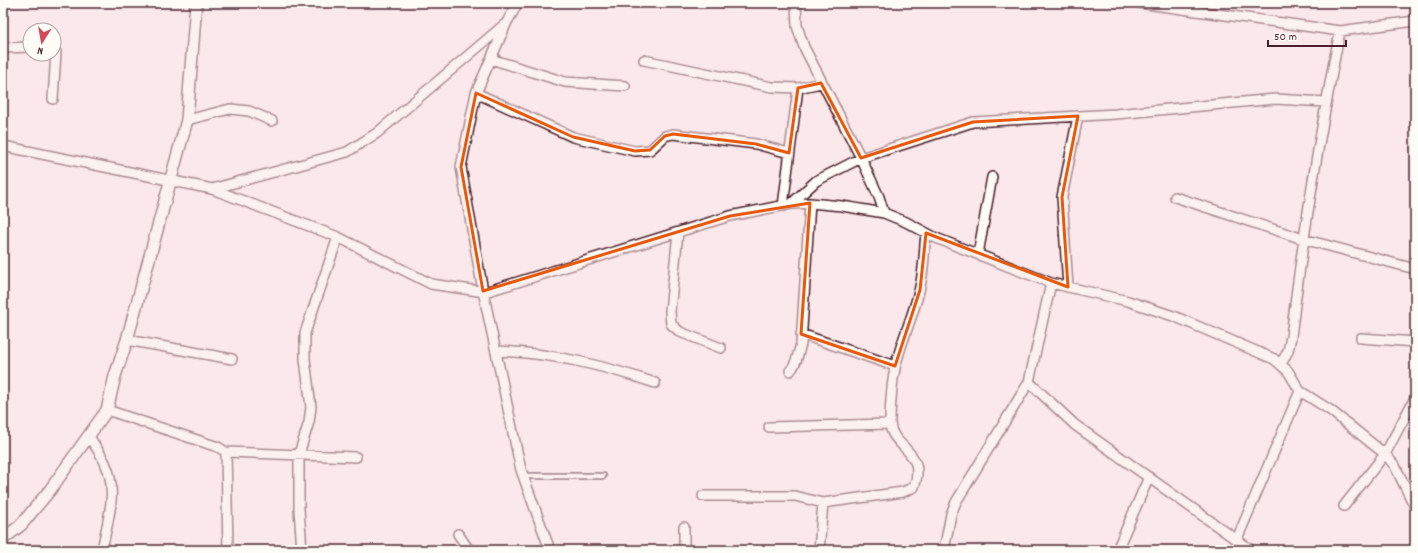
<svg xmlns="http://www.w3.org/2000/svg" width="1418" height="553" font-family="Dekko,sans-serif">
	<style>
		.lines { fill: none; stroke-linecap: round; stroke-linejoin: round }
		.service-casing { stroke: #4a1f2b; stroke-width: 8 }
		.minor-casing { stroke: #4a1f2b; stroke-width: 12 }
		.tertiary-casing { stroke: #4a1f2b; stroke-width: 14 }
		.service { stroke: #fdfcf7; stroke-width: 4.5 }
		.minor { stroke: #fdfcf7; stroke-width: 9 }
		.tertiary { stroke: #fdfcf7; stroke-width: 11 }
		.marked { fill: none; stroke: #e8590c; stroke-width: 3; stroke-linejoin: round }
	</style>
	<rect width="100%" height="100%" fill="#fae8ea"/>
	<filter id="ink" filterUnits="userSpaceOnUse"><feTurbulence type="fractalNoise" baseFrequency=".025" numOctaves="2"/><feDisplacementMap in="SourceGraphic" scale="8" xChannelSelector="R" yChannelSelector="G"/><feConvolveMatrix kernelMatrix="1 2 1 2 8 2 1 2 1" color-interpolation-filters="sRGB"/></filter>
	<g filter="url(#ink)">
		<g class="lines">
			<g class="service-casing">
				<path id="service" d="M 523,476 L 603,476"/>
			</g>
			<g class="minor-casing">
				<path id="minor" d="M 518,3 L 507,22 L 476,93 L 461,167 L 483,291 L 521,470 L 550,550
					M 796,3 L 797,26 L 804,47 L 861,158 L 879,197 L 884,213
					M 1139,3 L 1340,31 L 1415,21
					M 3,48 L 30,47
					M 491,59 L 565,82 L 625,86
					M 644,60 L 772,87 L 798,88 L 821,83
					M 476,93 L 573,137 L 635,151 L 650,150 L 665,136 L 673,134 L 756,144 L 789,153
					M 53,99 L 56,52 L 54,49
					M 187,120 L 230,109 L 249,111 L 272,121
					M 3,146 L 212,189 L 338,237 L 431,284 L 485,292 L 730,216 L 791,204 L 810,203 L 842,206 L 884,213 L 906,222 L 936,238 L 1051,283 L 1128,301 L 1176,317 L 1274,359 L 1288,371 L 1300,391 L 1330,410 L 1385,454 L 1395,466 L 1415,507
					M 212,189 L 347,152 L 377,133 L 504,25
					M 1175,197 L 1303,239 L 1415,269
					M 791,204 L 816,181 L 861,158 L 973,122 L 1116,114 L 1275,99 L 1326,102
					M 783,206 L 798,88
					M 678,233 L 670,311 L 671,324 L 680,332 L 721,348
					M 978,254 L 992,177
					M 1068,287 L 1062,197 L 1078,116
					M 801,334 L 895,366
					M 1361,338 L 1415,342
					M 127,340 L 232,359
					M 496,351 C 552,353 602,365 655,383
					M 1281,364 L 1288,351 L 1291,337 C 1303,234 1320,132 1340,31
					M 790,371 C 797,364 798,353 801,344 L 810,203
					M 1029,382 L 1075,425 L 1251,550
					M 107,410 L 218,447 L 226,452 L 356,457
					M 769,427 L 890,424
					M 89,436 C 94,445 102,455 106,465 C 118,492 107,523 102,550
					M 226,452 L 228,550
					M 703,496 L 795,496 L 823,503 L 903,492 L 914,487 C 928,450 890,448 890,422 C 890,406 892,380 896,364 C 902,340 913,316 919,291 C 924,273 924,252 926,233
					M 1344,506 L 1385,454 L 1415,398
					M 458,534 L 469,550
					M 1237,539 L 1300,391
					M 302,550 L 299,509 L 299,454 L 309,422 L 311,407 L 305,359 L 305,333 L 338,237
					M 684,550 L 684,527
					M 819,550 L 823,503
					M 944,550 L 951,514 L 956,502 L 1029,382 L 1051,283
					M 1117,550 L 1149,477"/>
			</g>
			<g class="tertiary-casing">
				<path id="tertiary" d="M 3,539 L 21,525 L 50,490 L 107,410 L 115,376 L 127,340 L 187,120 L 196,3"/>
			</g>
			<use href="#service" class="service"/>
			<use href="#minor" class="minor"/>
			<use href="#tertiary" class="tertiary"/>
		</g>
	</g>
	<path d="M0 0H1418V553H0ZM 821,83 L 861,158 L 973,122 L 1078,116 L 1062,197 L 1068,287 L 926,233 L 920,290 L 895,366 L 801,334 L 810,203 L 730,216 L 483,291 L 461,167 L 476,93 L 573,137 L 635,151 L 650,150 L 665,136 L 673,134 L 756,144 L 789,153 L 798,88 Z" fill="#fae8ea" fill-opacity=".55" fill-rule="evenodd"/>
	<path class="marked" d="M 821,83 L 861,158 L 973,122 L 1078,116 L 1062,197 L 1068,287 L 926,233 L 920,290 L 895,366 L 801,334 L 810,203 L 730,216 L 483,291 L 461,167 L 476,93 L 573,137 L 635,151 L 650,150 L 665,136 L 673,134 L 756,144 L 789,153 L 798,88 Z"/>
	<rect width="1418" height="553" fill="none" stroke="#fdfcf7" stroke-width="16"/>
	<rect x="8" y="8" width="1402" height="537" fill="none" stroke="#4a1f2b" stroke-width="1.5" filter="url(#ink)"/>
	<g transform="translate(42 42) rotate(191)"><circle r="19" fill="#fdfcf7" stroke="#b5a4a5"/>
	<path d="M0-3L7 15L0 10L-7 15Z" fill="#d1495b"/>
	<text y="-6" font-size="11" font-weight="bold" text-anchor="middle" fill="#4a1f2b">N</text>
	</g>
	<path d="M1268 40v6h78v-6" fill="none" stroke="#4a1f2b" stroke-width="2"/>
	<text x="1274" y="40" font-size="12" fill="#4a1f2b" stroke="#fdfcf7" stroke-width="3" paint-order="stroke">50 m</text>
</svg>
